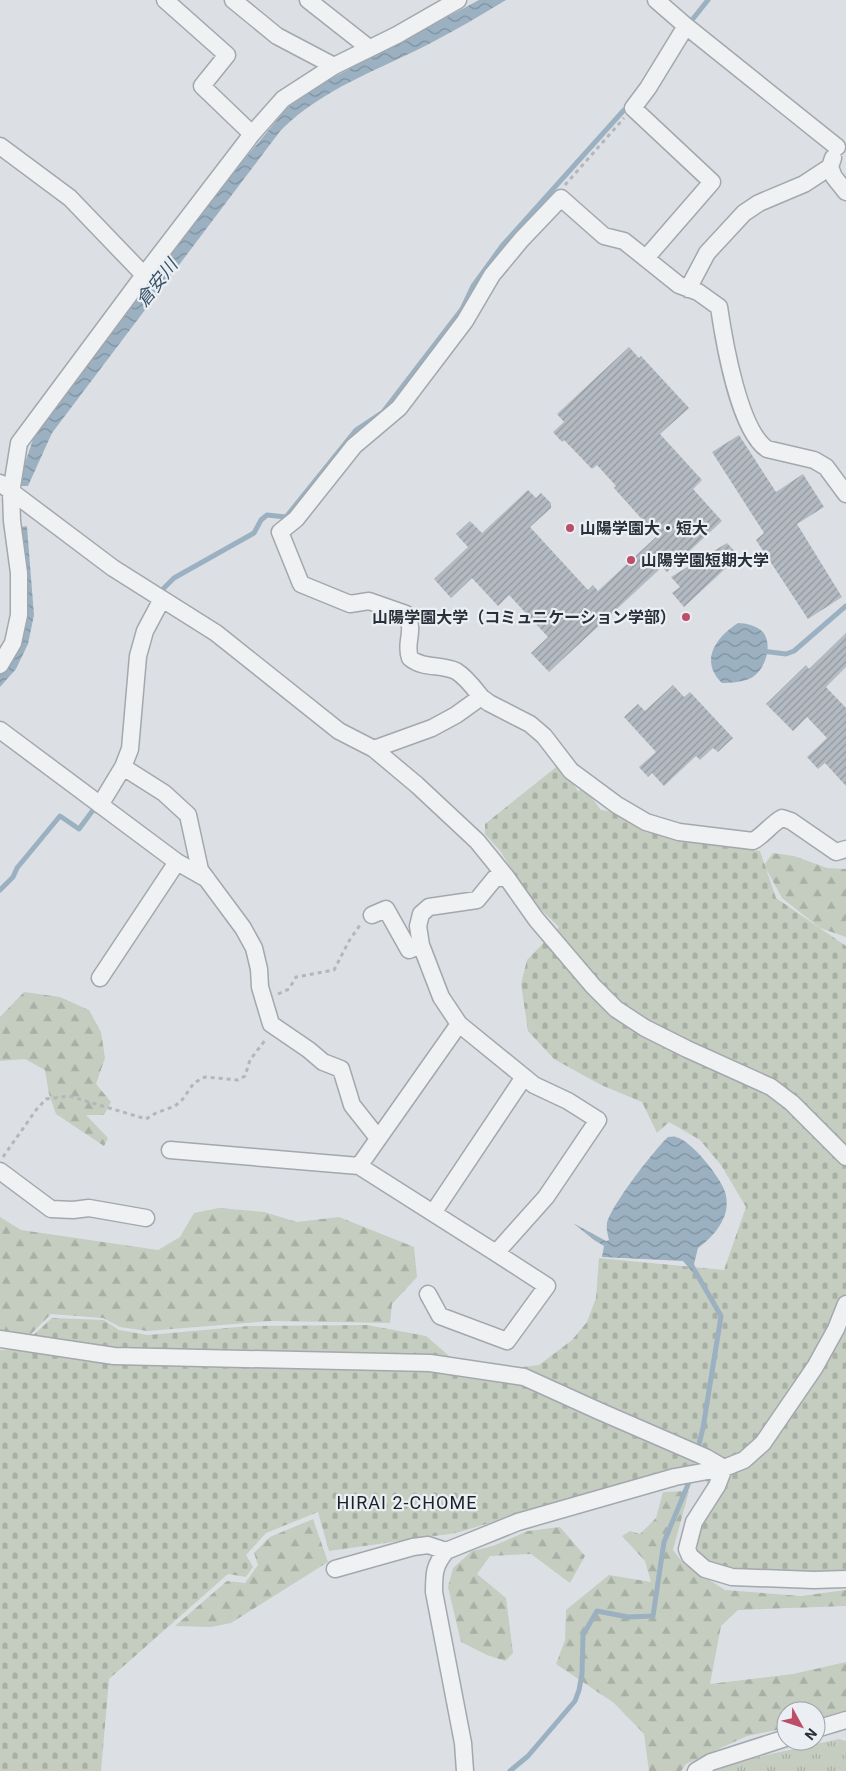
<svg xmlns="http://www.w3.org/2000/svg" width="846" height="1771" font-family="Roboto,'Noto Sans JP',sans-serif">
	<style>
		.forest { fill: url(#forest-firs) }
		.cemetery { fill: url(#cemetery-stones) }
		.park { fill: url(#park-tufts) }
		.water { fill: url(#water-waves) }
		.pier { fill: #dce0e5 }
		.lines { fill: none; stroke-linecap: round; stroke-linejoin: round }
		.stream { stroke: #9bb1c1; stroke-width: 5 }
		.building { fill: url(#building-hatch) }
		.minor-casing { stroke: #a2a8ae; stroke-width: 19 }
		.path { stroke: #b3b7bb; stroke-width: 3; stroke-dasharray: 4 4; stroke-linecap: butt }
		.minor { stroke: #eff1f3; stroke-width: 16 }
		.poi-dot { fill: #bd4e69; stroke: #ebeff3; stroke-width: 2 }
		.labels { text-anchor: middle; stroke-width: 4.5; stroke-linejoin: round; paint-order: stroke }
		.poi-label { font-size: 16px; font-weight: bold; fill: #283039; stroke: #ebeff3; text-anchor: start }
		.water-label { font-size: 18px; font-style: italic; fill: #375168; stroke: #ebeff3 }
		.neighbourhood-label { font-size: 18px; letter-spacing: 1px; fill: #1a212a; stroke: #ebeff3 }
	</style>
	<defs>
		<pattern id="forest-firs" width="22" height="20" patternUnits="userSpaceOnUse" patternTransform="scale(1.25)"><rect width="22" height="20" fill="#c4cdbf"/><path d="M5 1l3.5 6h-7zM16 11l3.5 6h-7z" fill="#a8b0a5"/></pattern>
		<pattern id="cemetery-stones" width="16" height="16" patternUnits="userSpaceOnUse" patternTransform="scale(1.25)"><rect width="16" height="16" fill="#c4cdbf"/><path d="M2 7V4a2 2 0 0 1 4 0v3zM10 15v-3a2 2 0 0 1 4 0v3z" fill="#a8b0a5"/></pattern>
		<pattern id="park-tufts" width="24" height="20" patternUnits="userSpaceOnUse" patternTransform="scale(1.25)"><rect width="24" height="20" fill="#c4cdbf"/><path d="M3 7l-1-3M5 7V3M7 7l1-3M15 17l-1-3M17 17v-4M19 17l1-3" fill="none" stroke="#a8b0a5"/></pattern>
		<pattern id="water-waves" width="16" height="10" patternUnits="userSpaceOnUse" patternTransform="scale(1.25)"><rect width="16" height="10" fill="#9bb1c1"/><path d="M0 5q4-4 8 0t8 0" fill="none" stroke="#7e909e"/></pattern>
		<pattern id="building-hatch" width="6" height="6" patternUnits="userSpaceOnUse" patternTransform="scale(1.25)"><rect width="6" height="6" fill="#b4bac1"/><path d="M-1 1l2-2M0 6l6-6M5 7l2-2" fill="none" stroke="#92989e"/></pattern>
	</defs>
	<rect width="100%" height="100%" fill="#dce0e5"/>
	<path class="forest" d="M 773,853 L 794,856 L 827,868 L 846,869 L 846,937 L 820,928 L 782,898 L 764,865 Z
		M 24,992 L 60,997 L 89,1010 L 101,1032 L 105,1058 L 96,1084 L 111,1102 L 104,1115 L 86,1115 L 108,1138 L 104,1146 L 56,1114 L 49,1094 L 45,1070 L 25,1059 L 0,1061 L 0,1017 Z
		M 219,1208 L 264,1212 L 297,1222 L 339,1217 L 414,1247 L 417,1277 L 392,1304 L 390,1323 L 271,1321 L 147,1331 L 120,1327 L 103,1318 L 51,1314 L 29,1336 L 0,1332 L 0,1217 L 21,1230 L 158,1250 L 180,1237 L 194,1213 Z
		M 689,1491 L 673,1550 L 684,1564 L 725,1590 L 801,1596 L 846,1590 L 846,1606 L 738,1610 L 721,1626 L 710,1684 L 793,1674 L 846,1662 L 846,1712 L 816,1722 L 816,1711 L 786,1711 L 786,1728 L 747,1736 L 686,1764 L 681,1771 L 649,1771 L 644,1734 L 614,1703 L 556,1664 L 565,1640 L 566,1610 L 609,1575 L 651,1582 L 645,1561 L 622,1536 L 630,1531 L 640,1534 L 656,1518 L 663,1492 Z
		M 313,1519 L 328,1562 L 231,1623 L 211,1627 L 175,1626 L 227,1581 L 245,1583 L 258,1565 L 254,1553 L 270,1537 Z
		M 560,1527 L 585,1556 L 570,1583 L 531,1554 L 490,1556 L 477,1574 L 506,1598 L 513,1653 L 505,1661 L 487,1655 L 461,1642 L 448,1587 L 453,1568 L 472,1551 L 493,1546 L 528,1531 Z"/>
	<path class="cemetery" d="M 560,764 L 578,791 L 584,788 L 601,810 C 624,812 644,830 667,835 C 697,843 729,846 760,851 L 776,898 L 846,946 L 846,1573 L 732,1569 L 704,1562 L 697,1550 L 701,1525 L 717,1498 L 696,1466 L 650,1475 L 456,1533 L 329,1551 L 318,1512 L 266,1533 L 246,1555 L 253,1567 L 246,1577 L 228,1574 L 109,1679 L 101,1771 L 0,1771 L 0,1350 L 17,1350 L 52,1318 L 104,1320 L 119,1330 L 148,1335 L 249,1326 L 367,1325 L 426,1336 L 470,1374 L 539,1365 L 572,1340 L 587,1322 L 596,1298 L 599,1258 L 724,1270 L 746,1207 L 721,1165 L 700,1140 L 669,1122 L 657,1133 L 642,1102 L 601,1085 L 554,1059 L 528,1031 L 521,984 L 527,960 L 559,927 L 528,897 L 501,852 L 485,834 L 485,824 Z"/>
	<path class="park" d="M 839,1739 L 846,1741 L 846,1771 L 715,1771 L 740,1761 Z"/>
	<path class="water" d="M 479,0 L 506,0 C 481,15 456,30 429,44 C 376,71 324,88 281,130 L 52,433 L 28,486 L 27,527 L 34,615 L 28,644 L 16,669 L 0,687 L 0,673 L 23,549 L 18,483 L 36,431 L 213,197 L 287,108 L 321,84 Z
		M 738,623 C 746,623 757,626 763,632 C 774,646 764,673 749,679 C 741,682 730,683 722,683 C 699,661 716,637 738,623 Z
		M 668,1137 C 671,1137 674,1136 676,1137 C 691,1140 721,1178 725,1192 C 727,1197 727,1206 726,1211 C 722,1227 710,1239 698,1248 L 694,1264 L 698,1273 L 695,1275 L 683,1261 L 602,1257 L 604,1246 L 594,1240 L 573,1223 L 606,1241 L 609,1240 C 608,1235 606,1229 607,1224 C 609,1208 655,1149 668,1137 Z"/>
	<path class="pier" d="M 17,486 L 30,486 L 29,526 L 20,527 Z"/>
	<g class="lines">
		<path class="stream" d="M 692,20 L 708,0
			M 164,588 L 174,578 L 254,533 L 261,520 L 267,515 L 286,517 L 356,430 L 383,412 L 462,309 L 473,286 L 502,246 L 624,110
			M 762,651 L 786,654 L 794,651 L 846,606
			M 0,890 L 13,877 L 17,868 L 60,816 L 79,829 L 96,806
			M 695,1271 L 721,1316 L 703,1428 L 698,1448
			M 510,1771 L 528,1756 L 575,1701 L 579,1690 L 582,1674 L 583,1635 L 597,1611 L 628,1617 L 653,1616 L 664,1542 L 689,1482"/>
	</g>
	<path class="building" d="M 629,347 L 639,358 L 641,356 L 689,408 L 660,434 L 702,480 L 693,489 L 722,521 L 667,572 L 662,567 L 549,672 L 531,653 L 548,637 L 509,595 L 498,606 L 472,578 L 451,598 L 434,579 L 468,547 L 456,534 L 470,521 L 482,533 L 528,490 L 536,498 L 541,493 L 551,503 L 551,508 L 530,527 L 588,590 L 593,585 L 598,591 L 657,536 L 614,488 L 616,486 L 597,465 L 592,469 L 564,440 L 562,442 L 553,432 L 564,422 L 557,414 Z
		M 739,435 L 776,492 L 803,474 L 824,507 L 797,524 L 842,597 L 808,619 L 756,540 L 764,533 L 712,452 Z
		M 727,543 L 739,556 L 684,607 L 672,593 L 680,587 L 671,577 Z
		M 846,633 L 846,667 L 826,687 L 846,708 L 846,786 L 825,763 L 818,769 L 807,757 L 827,738 L 807,717 L 793,731 L 766,704 L 806,665 L 809,669 Z
		M 673,685 L 684,697 L 690,692 L 733,738 L 718,752 L 713,748 L 700,760 L 696,756 L 664,786 L 652,773 L 648,777 L 639,767 L 656,752 L 624,717 L 638,704 L 645,711 Z"/>
	<g class="lines">
		<g class="minor-casing">
			<path id="minor" d="M 165,0 L 227,55 L 202,86 L 252,134
				M 233,0 L 277,36 L 334,66
				M 308,0 L 369,48
				M 656,0 L 686,26 L 837,147
				M 0,146 L 70,198 L 144,275
				M 833,158 L 830,167 L 834,177 L 846,192
				M 646,258 L 712,182 L 633,108 L 648,88 L 686,26
				M 688,289 L 707,253 L 744,213 L 759,203 L 804,184 L 830,167
				M 0,483 L 113,568 L 216,633 L 339,731 L 374,749 L 417,785 L 477,841 L 507,878 L 536,919 L 593,986 L 616,1009 L 645,1028 L 687,1049 L 771,1087 L 792,1103 L 846,1157
				M 0,665 L 13,643 L 19,615 L 19,573 L 12,521 L 11,493 L 19,443 L 144,275 L 252,134 L 283,99 L 334,66 L 397,35 L 458,0
				M 481,697 C 474,688 466,677 456,671 C 441,664 423,669 410,658 C 404,642 416,632 406,614 L 369,601 L 350,604 L 301,584 L 280,532 L 296,519 L 354,446 L 399,408 L 465,321 L 492,275 L 521,240 L 561,198 L 604,236 L 624,241 L 679,285 L 698,292 L 719,307 C 724,341 739,430 767,449 L 814,460 L 826,467 L 846,494
				M 0,730 L 177,862 L 207,879
				M 374,749 L 432,728 L 456,715 L 481,697 L 489,703 L 530,724 L 544,736 L 571,771 L 617,805 L 646,822 L 679,832 L 753,841 C 764,835 771,824 782,818 L 791,821 L 836,852 L 846,849
				M 123,767 L 164,793 L 188,815 L 200,870 L 243,928 L 254,948 L 259,969 L 260,987 L 271,1024 L 309,1050 L 323,1062 L 341,1069 L 352,1105 L 378,1138
				M 100,805 L 123,767 L 130,749 L 138,656 L 145,631 L 162,599
				M 372,915 L 386,909 L 409,950 L 421,945
				M 100,978 L 177,862
				M 170,1150 L 359,1166 L 496,1253 L 546,1197 L 598,1120 L 568,1101 L 534,1085 L 459,1024 L 441,997 L 421,945 L 418,926 L 421,914 L 429,907 L 477,900 L 495,878 L 507,878
				M 359,1166 L 459,1024
				M 0,1171 L 51,1209 L 73,1210 L 89,1208 L 146,1218
				M 433,1213 L 524,1077
				M 428,1294 L 440,1316 L 507,1341 L 547,1286 L 496,1253
				M 0,1339 L 114,1356 L 430,1363 L 524,1377 L 599,1411 L 705,1457 L 724,1468
				M 724,1468 L 717,1486 L 694,1522 L 687,1549 L 690,1556 L 705,1569 L 732,1577 L 814,1580 L 846,1579
				M 335,1569 L 413,1547 L 428,1545 L 446,1551
				M 816,1729 L 846,1720
				M 465,1771 L 463,1743 L 434,1592 C 434,1573 434,1566 446,1551 L 518,1522 L 675,1477 L 724,1468 L 744,1460 L 763,1443 L 815,1367 L 836,1329 L 846,1304
				M 696,1771 L 711,1762 L 786,1738"/>
		</g>
		<path class="path" d="M 565,185 L 624,118
			M 278,994 L 289,989 L 296,977 L 334,970 L 349,941 L 360,925
			M 3,1157 L 36,1110 L 46,1099 L 69,1096 L 146,1119 L 156,1113 L 175,1106 L 182,1100 L 194,1083 L 205,1077 L 238,1080 L 245,1076 L 250,1060 L 266,1039"/>
		<use href="#minor" class="minor"/>
	</g>
	<g class="poi-dot">
		<circle cx="570" cy="528" r="5"/>
		<circle cx="631" cy="560" r="5"/>
		<circle cx="686" cy="617" r="5"/>
	</g>
	<g class="labels">
		<g class="poi-label">
			<text x="580" y="534">山陽学園大・短大</text>
			<text x="641" y="566">山陽学園短期大学</text>
			<text x="676" y="623" text-anchor="end">山陽学園大学（コミュニケーション学部）</text>
		</g>
		<g class="water-label">
			<text transform="translate(157 283) rotate(-52)" y="6">倉安川</text>
		</g>
		<g class="neighbourhood-label">
			<text x="407" y="1509">HIRAI 2-CHOME</text>
		</g>
	</g>
	<g transform="translate(801 1726) rotate(130)"><circle r="24" fill="#ebeff3" stroke="#9da3a9"/>
	<path d="M0-4L9 19L0 12L-9 19Z" fill="#bd4e69"/>
	<text y="-8" font-size="14" font-weight="bold" text-anchor="middle" fill="#283039">N</text>
	</g>
</svg>
